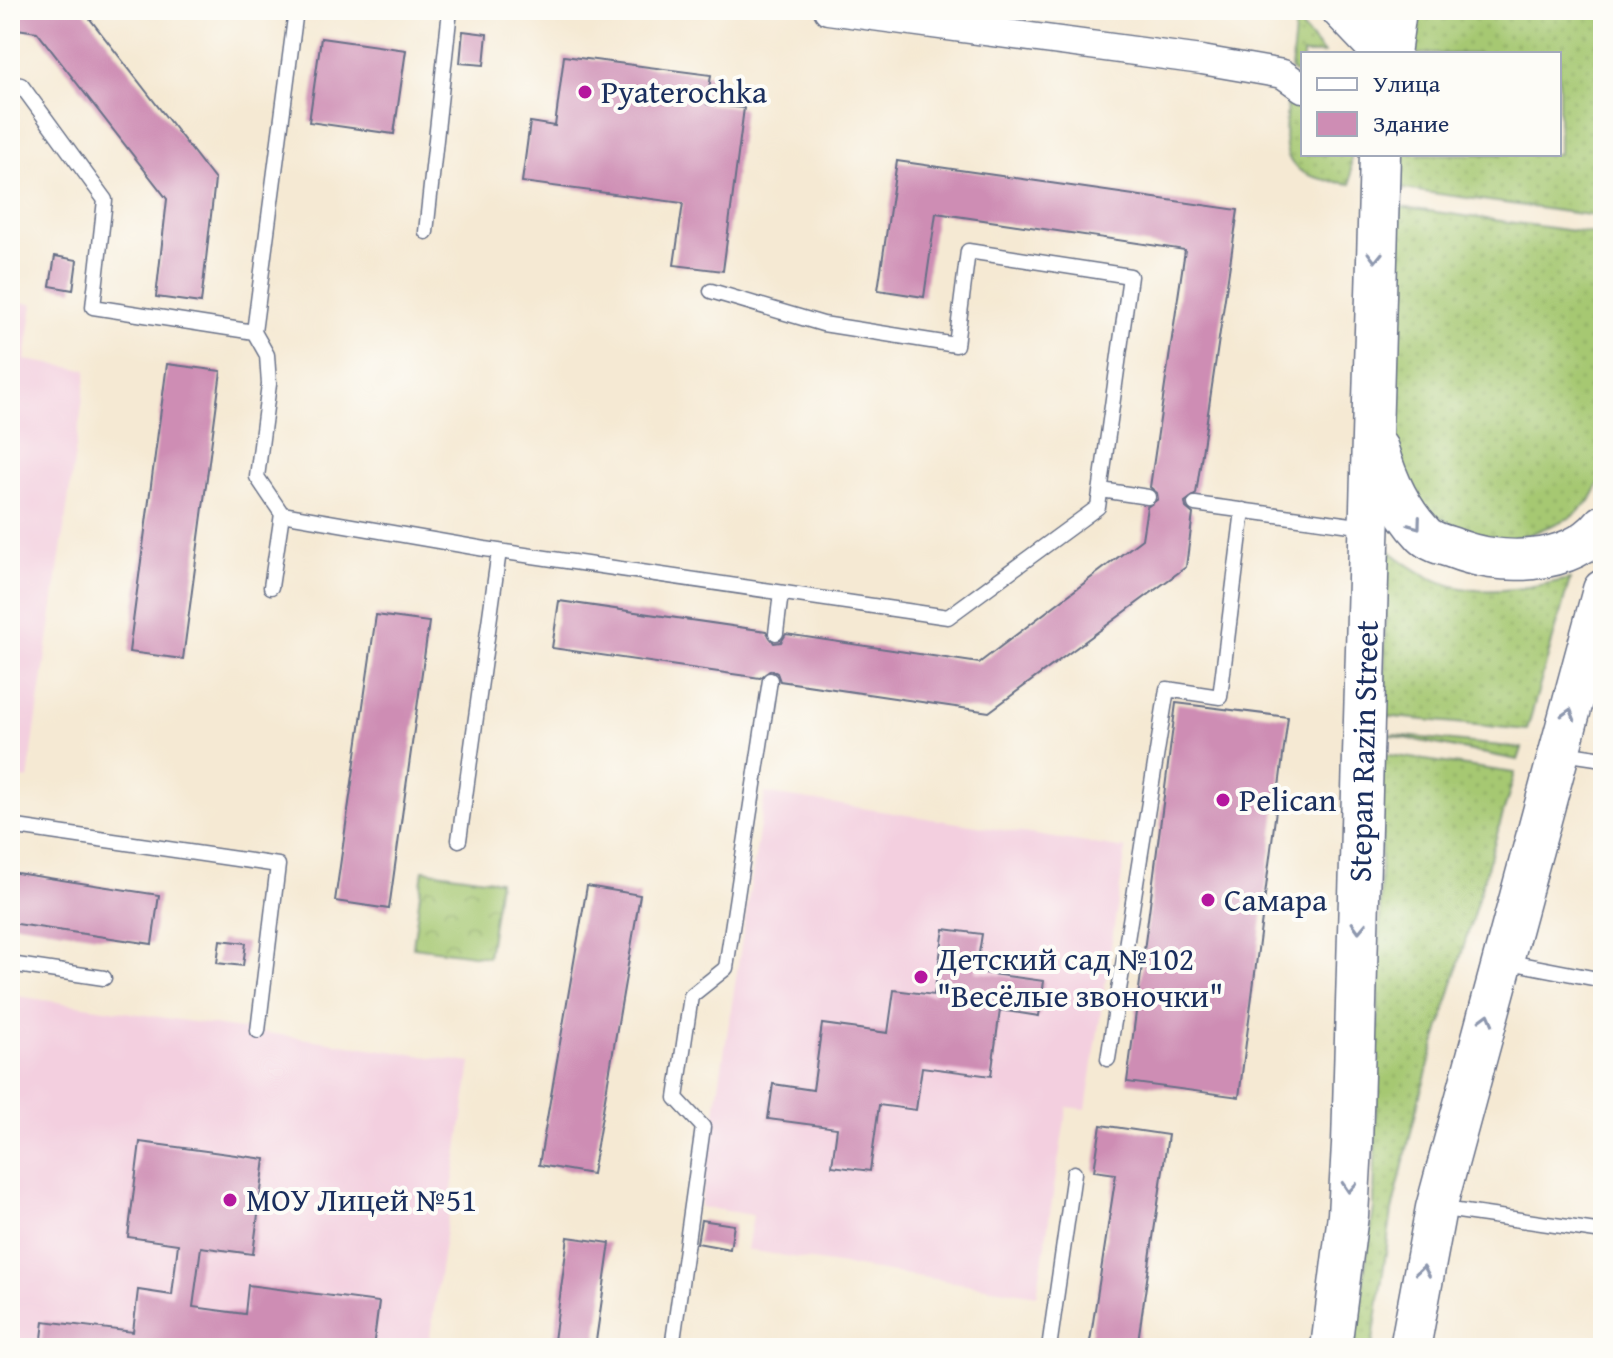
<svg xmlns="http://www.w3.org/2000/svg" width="1613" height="1358" font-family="'Gentium Book Plus',serif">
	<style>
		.built { fill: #f3cfdf }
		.grass { fill: url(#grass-dots); stroke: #607c68; stroke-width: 2 }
		.park { fill: url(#park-crowns); stroke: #607c68; stroke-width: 2 }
		.building { fill: #ce8db4 }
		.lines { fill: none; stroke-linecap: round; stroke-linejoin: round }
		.lane-casing { stroke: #677087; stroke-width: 17 }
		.street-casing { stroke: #677087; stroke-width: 31 }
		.secondary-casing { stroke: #677087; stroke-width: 43 }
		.lane { stroke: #fff; stroke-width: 14 }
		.street { stroke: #fff; stroke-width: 28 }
		.secondary { stroke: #fff; stroke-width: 40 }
		.oneway { stroke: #8d97ae }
		.poi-dot { fill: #b5179e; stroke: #fdfcf7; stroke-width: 3 }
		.labels { text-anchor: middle; stroke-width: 8; stroke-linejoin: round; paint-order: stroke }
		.poi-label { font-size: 32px; fill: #1b2f5e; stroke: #fdfcf7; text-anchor: start }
		.street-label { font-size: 32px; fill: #1b2f5e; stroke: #fdfcf7 }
	</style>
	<defs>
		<pattern id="grass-dots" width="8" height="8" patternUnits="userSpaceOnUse" patternTransform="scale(2)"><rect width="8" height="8" fill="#a6c872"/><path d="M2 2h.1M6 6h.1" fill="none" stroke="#8eac65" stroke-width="1.8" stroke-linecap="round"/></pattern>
		<pattern id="park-crowns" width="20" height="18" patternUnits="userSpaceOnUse" patternTransform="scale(2)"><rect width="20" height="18" fill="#a6c872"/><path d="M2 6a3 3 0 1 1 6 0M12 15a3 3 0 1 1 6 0" fill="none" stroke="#8eac65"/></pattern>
	</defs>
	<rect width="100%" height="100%" fill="#fdfcf7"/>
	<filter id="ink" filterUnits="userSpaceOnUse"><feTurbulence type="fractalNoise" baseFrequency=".0125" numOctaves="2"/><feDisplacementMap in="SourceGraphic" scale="16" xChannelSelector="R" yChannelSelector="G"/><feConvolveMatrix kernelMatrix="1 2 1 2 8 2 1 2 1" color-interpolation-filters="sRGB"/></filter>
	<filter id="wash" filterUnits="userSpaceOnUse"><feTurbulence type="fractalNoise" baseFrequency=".006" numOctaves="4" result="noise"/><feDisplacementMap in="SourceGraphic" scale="32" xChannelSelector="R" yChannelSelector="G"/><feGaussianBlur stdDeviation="1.8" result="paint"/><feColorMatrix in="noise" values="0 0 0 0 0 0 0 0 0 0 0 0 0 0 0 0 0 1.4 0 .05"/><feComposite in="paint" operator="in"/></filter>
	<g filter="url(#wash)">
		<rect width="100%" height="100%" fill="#f5e9d3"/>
		<path class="built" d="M 10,301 L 33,304 L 25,360 L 87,370 L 28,779 L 10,776 Z
			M 765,793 L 1126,849 L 1086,1109 L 1067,1107 L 1037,1295 L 747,1250 L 753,1215 L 700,1207 Z
			M 10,995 L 471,1063 L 430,1336 L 439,1348 L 10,1348 Z"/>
		<path class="grass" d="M 1412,10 L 1603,10 L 1603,217 L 1395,188 L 1398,154 L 1559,154 L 1559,54 L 1408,54 Z
			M 1296,20 L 1324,54 L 1303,54 L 1303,78 L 1291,70 Z
			M 1288,91 L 1303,99 L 1303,154 L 1351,154 L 1351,184 C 1276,175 1283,158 1288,91 Z
			M 1392,206 L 1603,235 L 1603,476 L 1590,501 L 1572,517 L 1528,535 L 1506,539 L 1460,530 L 1418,504 L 1386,437 Z
			M 1386,548 C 1450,602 1493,595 1570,579 L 1527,730 L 1384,716 Z
			M 1384,734 L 1522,748 L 1518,760 Z
			M 1383,754 L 1515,773 L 1420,1095 L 1392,1211 L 1372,1348 L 1353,1348 L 1374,1208 Z"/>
		<path class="park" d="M 423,870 L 499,881 L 488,957 L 413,947 Z"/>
		<g id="blocks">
			<path class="building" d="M 10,10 L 83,10 L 215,180 L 201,303 L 156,297 L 167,199 L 37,32 L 10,28 Z
				M 463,31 L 487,34 L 484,65 L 460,63 Z
				M 321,38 L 406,50 L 394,134 L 309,122 Z
				M 564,56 L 711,75 L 707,104 L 744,108 L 723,271 L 674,265 L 683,203 L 522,182 L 530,122 L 555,126 Z
				M 897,161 L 1238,210 L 1196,494 L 1185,502 L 1186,508 L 1193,514 L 1186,567 L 989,712 L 780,681 L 777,673 L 771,670 L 760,678 L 552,648 L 559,601 L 766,631 L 774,643 L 781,642 L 786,634 L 979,663 L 1142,539 L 1147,507 L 1158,499 L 1157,493 L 1150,487 L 1185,250 L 936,213 L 924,297 L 878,290 Z
				M 55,256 L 77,260 L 73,290 L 50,286 Z
				M 167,364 L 221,371 L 183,659 L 129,652 Z
				M 376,615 L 429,622 L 389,909 L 335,901 Z
				M 1176,703 L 1288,717 L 1239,1097 L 1127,1082 Z
				M 10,872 L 159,895 L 152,944 L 10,923 Z
				M 587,886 L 640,895 L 592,1174 L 539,1165 Z
				M 944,929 L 982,934 L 976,972 L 1044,981 L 1039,1016 L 1000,1010 L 991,1076 L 922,1067 L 916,1110 L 879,1105 L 870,1171 L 832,1166 L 837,1128 L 768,1119 L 773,1084 L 813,1090 L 822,1024 L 888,1033 L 894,990 L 934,995 Z
				M 220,940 L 246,943 L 243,966 L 217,963 Z
				M 1101,1125 L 1168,1135 L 1137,1348 L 1089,1348 L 1116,1174 L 1094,1171 Z
				M 140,1142 L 265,1159 L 253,1254 L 201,1247 L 193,1307 L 245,1314 L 248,1285 L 379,1302 L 373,1348 L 41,1348 L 44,1321 L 133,1332 L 138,1290 L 172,1295 L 178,1244 L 128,1237 Z
				M 701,1220 L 734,1225 L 730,1249 L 697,1243 Z
				M 568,1237 L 610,1243 L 595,1348 L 553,1348 Z"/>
		</g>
	</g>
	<g filter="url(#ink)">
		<use href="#blocks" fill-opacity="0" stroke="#677087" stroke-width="2"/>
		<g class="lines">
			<g class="lane-casing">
				<path id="lane" d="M 296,10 L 254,332 L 267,355 L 269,384 L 257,477 L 282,514 L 485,549 L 948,617 L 1098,507 L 1130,276 L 968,251 L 956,345 L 823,324 L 711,291
					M 10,83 L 21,85 L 105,200 L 93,307 L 254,332
					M 426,232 L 450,10
					M 1101,490 L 1148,497
					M 1195,504 L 1366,527
					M 271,587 L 282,514
					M 776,633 L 781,593
					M 1563,753 L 1603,759
					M 10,826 L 278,865 L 258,1031
					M 459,840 L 499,551
					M 1504,961 L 1603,980
					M 10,964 L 104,978
					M 1108,1059 L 1167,689 L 1220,697 L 1243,510
					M 1437,1208 L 1603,1232
					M 672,1348 L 703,1127 L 676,1098 L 691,996 L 726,968 L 770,680
					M 1049,1348 L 1074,1173"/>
			</g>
			<g class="street-casing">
				<path id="street" d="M 828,10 L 1202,60 L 1283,74 L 1303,88"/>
			</g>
			<g class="secondary-casing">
				<g id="secondary">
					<path d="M 1342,10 L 1384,54"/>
					<path d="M 1390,54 L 1396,10"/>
					<path d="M 1378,449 C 1387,480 1401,511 1424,535 C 1431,542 1444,545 1453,548 C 1498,566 1569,567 1603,525"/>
					<path id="s1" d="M 1331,1348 L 1348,1215 L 1352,1145 L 1380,154"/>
					<path d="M 1410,1348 L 1436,1208 L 1603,590"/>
				</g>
			</g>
			<use href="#lane" class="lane"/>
			<use href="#street" class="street"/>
			<use href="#secondary" class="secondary"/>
		</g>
		<defs><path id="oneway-chevron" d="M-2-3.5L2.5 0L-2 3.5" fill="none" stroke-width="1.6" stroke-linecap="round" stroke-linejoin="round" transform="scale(2)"/></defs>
		<g class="oneway">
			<use href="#oneway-chevron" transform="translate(1375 257) rotate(91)"/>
			<use href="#oneway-chevron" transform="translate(1416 524) rotate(54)"/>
			<use href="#oneway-chevron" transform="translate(1569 714) rotate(-74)"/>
			<use href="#oneway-chevron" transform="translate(1359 927) rotate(92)"/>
			<use href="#oneway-chevron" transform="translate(1487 1019) rotate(-75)"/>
			<use href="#oneway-chevron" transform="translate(1349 1187) rotate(94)"/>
			<use href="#oneway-chevron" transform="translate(1423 1271) rotate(-81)"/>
		</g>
	</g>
	<g class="poi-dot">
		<circle cx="585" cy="92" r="8"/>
		<circle cx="1223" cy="800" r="8"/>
		<circle cx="1208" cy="900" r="8"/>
		<circle cx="921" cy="977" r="8"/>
		<circle cx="230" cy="1200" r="8"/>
	</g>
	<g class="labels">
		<g class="poi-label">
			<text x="601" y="103">Pyaterochka</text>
			<text x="1239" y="811">Pelican</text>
			<text x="1224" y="911">Самара</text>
			<text x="937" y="970">Детский сад №102<tspan x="937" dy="37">"Весёлые звоночки"</tspan></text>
			<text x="246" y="1211">МОУ Лицей №51</text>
		</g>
		<g class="street-label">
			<text dy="11" stroke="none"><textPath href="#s1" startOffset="598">Stepan Razin Street</textPath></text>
		</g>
	</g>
	<rect width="1613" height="1358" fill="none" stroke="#fdfcf7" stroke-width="40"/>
	<rect x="1301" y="52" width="260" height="104" fill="#fdfcf7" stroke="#a3aaba" stroke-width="2"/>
	<rect x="1317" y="78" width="40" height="12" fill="#ffffff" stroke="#a3aaba" stroke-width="2"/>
	<text x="1373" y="92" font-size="24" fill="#1b2f5e">Улица</text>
	<rect x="1317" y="112" width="40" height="24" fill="#ce8db4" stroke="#a3aaba" stroke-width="2"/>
	<text x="1373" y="132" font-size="24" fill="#1b2f5e">Здание</text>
</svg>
